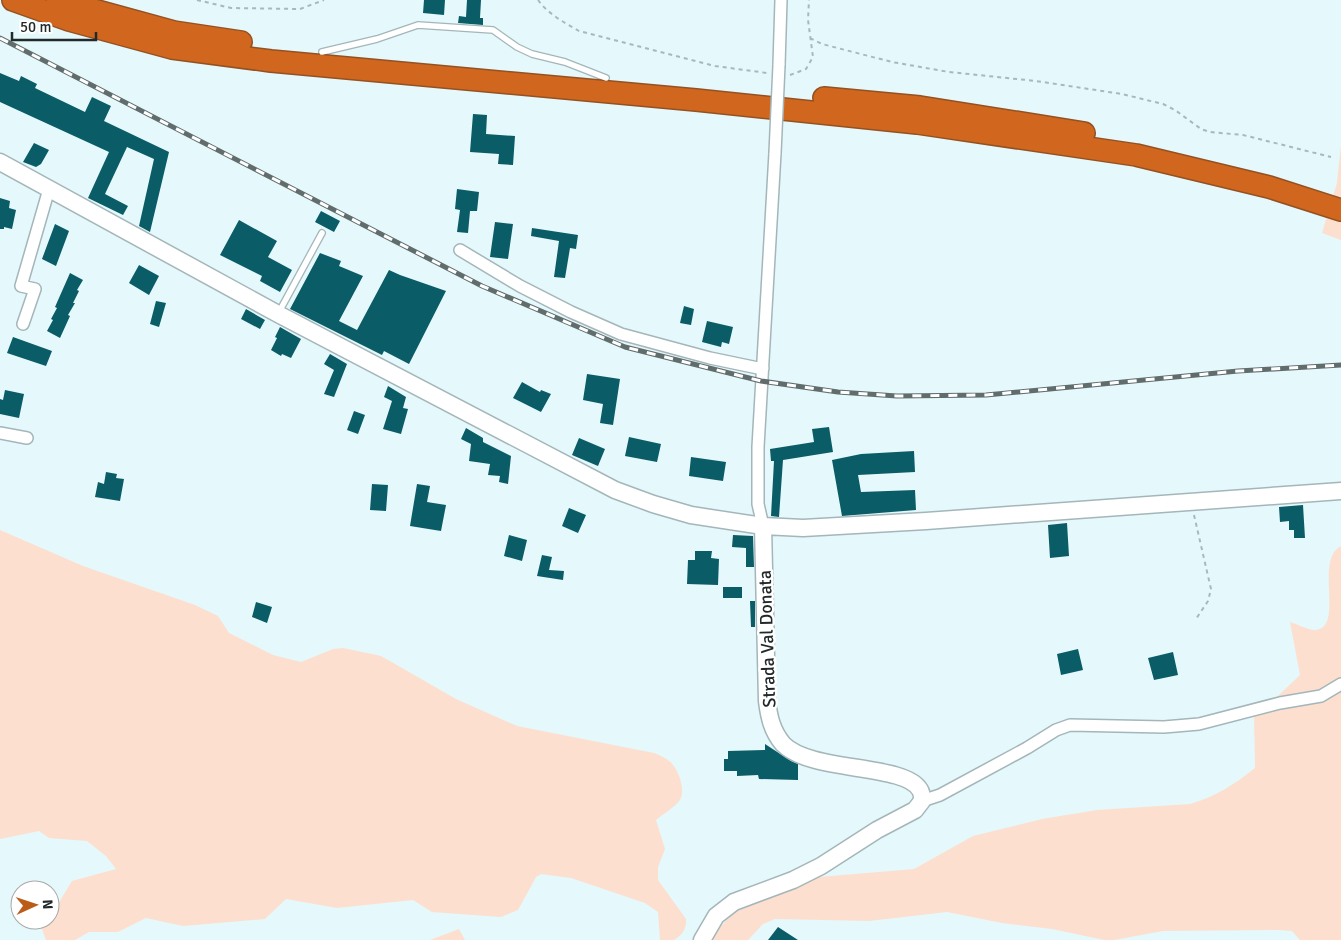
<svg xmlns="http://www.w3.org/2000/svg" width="1341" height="940" font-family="Signika,sans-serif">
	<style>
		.green { fill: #fddfcf }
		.building { fill: #0a5c67 }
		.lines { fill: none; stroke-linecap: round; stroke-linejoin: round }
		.lane-casing { stroke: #a4b6b9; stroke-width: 8 }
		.street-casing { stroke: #a4b6b9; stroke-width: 14 }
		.secondary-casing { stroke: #a4b6b9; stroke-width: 19 }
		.highway-casing { stroke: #945122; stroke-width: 24 }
		.path { stroke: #a9b9bb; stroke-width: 2; stroke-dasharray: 4 4; stroke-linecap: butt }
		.lane { stroke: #fff; stroke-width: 5.5 }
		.street { stroke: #fff; stroke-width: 11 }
		.secondary { stroke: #fff; stroke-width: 16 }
		.highway { stroke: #d1671e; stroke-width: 21 }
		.rail-casing { stroke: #616c6d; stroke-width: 5 }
		.rail { stroke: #fff; stroke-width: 3; stroke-dasharray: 9; stroke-linecap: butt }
		.street-bridge-casing { stroke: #a4b6b9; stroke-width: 14; stroke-linecap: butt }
		.street-bridge { stroke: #fff; stroke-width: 11 }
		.labels { text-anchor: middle; stroke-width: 5; stroke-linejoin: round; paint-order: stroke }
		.street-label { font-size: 18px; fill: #22292a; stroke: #fff }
	</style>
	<rect width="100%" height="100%" fill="#e5f8fb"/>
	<path class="green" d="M 1341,144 L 1341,240 L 1322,233 L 1337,183 Z
		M 0,530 L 83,566 L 195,605 L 218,616 L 229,633 L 273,655 L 301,662 L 333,649 L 343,648 L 381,656 L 456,699 L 517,726 L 654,753 C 659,755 664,757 668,760 C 678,767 686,789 680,800 C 675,807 663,814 656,820 L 665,849 L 658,867 L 658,880 L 686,919 C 687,929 682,935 674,940 L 660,940 L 658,912 L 645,903 L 571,878 L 541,874 L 536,877 L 518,910 L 501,917 L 432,912 L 413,900 L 337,908 L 286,899 L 265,919 L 183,926 L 146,918 L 118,932 L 89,932 L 75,940 L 46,940 L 42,929 L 43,920 L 50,920 L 50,912 L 58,904 L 72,881 L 116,869 L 106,856 L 87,841 L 49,838 L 39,831 L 0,839 Z
		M 1341,546 L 1341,940 L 1300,940 L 1292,931 L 1279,930 L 1163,931 L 1114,940 L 1104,940 L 1052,929 L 1002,923 L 947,912 L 869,921 L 775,919 L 763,924 L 748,940 L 711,940 L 713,935 L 734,912 L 781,890 L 819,877 L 914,869 L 973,836 L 1042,819 L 1097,810 L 1190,804 C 1215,797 1235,784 1255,768 L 1254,713 L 1279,695 L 1300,675 L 1290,622 C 1298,624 1309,631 1316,630 C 1341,627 1321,575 1333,554 C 1334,551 1338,548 1341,546 Z
		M 459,929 L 465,940 L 430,940 Z"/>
	<path class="building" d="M 424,0 L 445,0 L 444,15 L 423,13 Z
		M 467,0 L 481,0 L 480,18 L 483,18 L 483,25 L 458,23 L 459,16 L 466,17 Z
		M 0,73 L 19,81 L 21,76 L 37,84 L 35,88 L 85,112 L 92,97 L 111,106 L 104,121 L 169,152 L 150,232 L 139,226 L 154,159 L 127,147 L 105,194 L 128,206 L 123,215 L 88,198 L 109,152 L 0,102 Z
		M 473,114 L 487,115 L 486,134 L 515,136 L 513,165 L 498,164 L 499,154 L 470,152 Z
		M 34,143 L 49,150 L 41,164 L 36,167 L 23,162 Z
		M 457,189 L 479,192 L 477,211 L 470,211 L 468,233 L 457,232 L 460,210 L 455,209 Z
		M 0,198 L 10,201 L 9,208 L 16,210 L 12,229 L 4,227 L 4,229 L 0,229 Z
		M 321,211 L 340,221 L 334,232 L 315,222 Z
		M 239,220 L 277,241 L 268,257 L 292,270 L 280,292 L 260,281 L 262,276 L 220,255 Z
		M 495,222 L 513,224 L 508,259 L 490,257 Z
		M 55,224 L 69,231 L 56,266 L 42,259 Z
		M 532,228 L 578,235 L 576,249 L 570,248 L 565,278 L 554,277 L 559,241 L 531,236 Z
		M 320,253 L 341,261 L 339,266 L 363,276 L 339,321 L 357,330 L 389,270 L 400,275 L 446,291 L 409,364 L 384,351 L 382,355 L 290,309 Z
		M 139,265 L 159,276 L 149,295 L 129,283 Z
		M 70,273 L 83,280 L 77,290 L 79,291 L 73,303 L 75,303 L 68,315 L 70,316 L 60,338 L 47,331 L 53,320 L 51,319 L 57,308 L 55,307 Z
		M 156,301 L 166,303 L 159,327 L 150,324 Z
		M 684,306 L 694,309 L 691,325 L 680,323 Z
		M 246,309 L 265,320 L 260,329 L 241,319 Z
		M 707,321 L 733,327 L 729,344 L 722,342 L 721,347 L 702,342 Z
		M 280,327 L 301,339 L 291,358 L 282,354 L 281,356 L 271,350 L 277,338 L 275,337 Z
		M 13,337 L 52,351 L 46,366 L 7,353 Z
		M 330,354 L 347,364 L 334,397 L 324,394 L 334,370 L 324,364 Z
		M 587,374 L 620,379 L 613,425 L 600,423 L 603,404 L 583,400 Z
		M 522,382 L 540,392 L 541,390 L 551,394 L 541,412 L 513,398 Z
		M 388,386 L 406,397 L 403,408 L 408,409 L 401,434 L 383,429 L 392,401 L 384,397 Z
		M 5,390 L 24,394 L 19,418 L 0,414 L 0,399 L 3,400 Z
		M 354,411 L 365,415 L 358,434 L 347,430 Z
		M 829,427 L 833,452 L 783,460 L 779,517 L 771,516 L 774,461 L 771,461 L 770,449 L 814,442 L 812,429 Z
		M 466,428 L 483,438 L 483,442 L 511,456 L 508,484 L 499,482 L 500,476 L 488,475 L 490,464 L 469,461 L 471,444 L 461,439 Z
		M 629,437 L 661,444 L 657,462 L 625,456 Z
		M 579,438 L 605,449 L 598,466 L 572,455 Z
		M 914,451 L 915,472 L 858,475 L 861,492 L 915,490 L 916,510 L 842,516 L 832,460 L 861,454 Z
		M 691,457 L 726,462 L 723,481 L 689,476 Z
		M 106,472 L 117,474 L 116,478 L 124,479 L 120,501 L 95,497 L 98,482 L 104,484 Z
		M 372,484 L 388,485 L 386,511 L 370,510 Z
		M 417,484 L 430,486 L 427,502 L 446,505 L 441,531 L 410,526 Z
		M 1303,505 L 1305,538 L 1294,538 L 1294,530 L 1289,530 L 1289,521 L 1280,522 L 1279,507 Z
		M 569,508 L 586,515 L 578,533 L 562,526 Z
		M 1067,523 L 1069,556 L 1050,558 L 1048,525 Z
		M 509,535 L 527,540 L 522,561 L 504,556 Z
		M 733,535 L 753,536 L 754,567 L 746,567 L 746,548 L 732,547 Z
		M 695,551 L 712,551 L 711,558 L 719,559 L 718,585 L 687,584 L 688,560 L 695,560 Z
		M 542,555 L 552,557 L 549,570 L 564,571 L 563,580 L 537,576 Z
		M 723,587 L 742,587 L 742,598 L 723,598 Z
		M 750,601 L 755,601 L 755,627 L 751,627 Z
		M 256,602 L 272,607 L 267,623 L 252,617 Z
		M 1078,649 L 1083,670 L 1061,675 L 1057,654 Z
		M 1173,652 L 1178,675 L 1154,680 L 1148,658 Z
		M 765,744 L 791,761 L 798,764 L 798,780 L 759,779 L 758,775 L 737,776 L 737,771 L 724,771 L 724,759 L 728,759 L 728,751 L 765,750 Z
		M 778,927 L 798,940 L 768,940 Z"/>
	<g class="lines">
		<g class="lane-casing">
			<path id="lane" d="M 322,52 L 377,39 L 418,25 L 493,30 L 517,47 L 532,54 L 565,62 L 606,78
				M 279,312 L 322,233"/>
		</g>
		<g class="street-casing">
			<path id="street" d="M 779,65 L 781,0
				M 460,250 L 520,286 L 571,312 L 621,334 L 710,358 L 758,368 L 763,368
				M 23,324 L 35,289 L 21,286 L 49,189
				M 0,433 L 27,438
				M 763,526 L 758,504 L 758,447 L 775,153
				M 922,801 L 940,795 L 1027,748 L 1056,730 L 1070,725 L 1164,727 L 1199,724 L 1280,703 L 1321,696 L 1341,684"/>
		</g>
		<g class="secondary-casing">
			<path id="secondary" d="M 0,162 L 278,314 L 615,490 L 653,504 L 691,515 L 763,526 L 803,528 L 926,521 L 1341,491
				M 702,940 L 716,916 L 734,902 L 793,880 L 821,866 L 877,830 L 915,810 L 922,801 C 922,797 922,793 920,790 C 905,763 811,773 783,744 C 772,731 769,717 767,701 L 763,526"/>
		</g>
		<g class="highway-casing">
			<path id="highway" d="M 13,0 L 69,20 L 172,48 L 271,61 L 696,100 L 917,123 L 1136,155 L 1269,187 L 1341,210
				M 57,0 L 174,32 L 241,42
				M 824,98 L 920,107 L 1084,133"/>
		</g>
		<path class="path" d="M 197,0 L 231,8 L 300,9 L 324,0
			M 538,0 C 548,14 565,23 579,31 L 715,66 L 767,73
			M 810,38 L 822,44 L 892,62 L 949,72 L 1036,81 L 1122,94 L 1163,104 L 1175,110 L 1201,129 L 1210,132 L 1243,135 L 1331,157
			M 790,75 L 806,69 L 813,57 L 808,20 L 809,0
			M 1194,515 L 1211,589 L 1208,601 L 1196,619"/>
		<use href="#lane" class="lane"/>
		<use href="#street" class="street"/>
		<use href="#secondary" class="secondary"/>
		<use href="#highway" class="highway"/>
		<g class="rail-casing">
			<path id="rail" d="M 0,38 L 482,286 L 625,347 L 761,381 L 838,392 L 897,396 L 986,395 L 1238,371 L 1341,365"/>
		</g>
		<use href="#rail" class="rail"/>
		<g class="street-bridge-casing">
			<path id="street-bridge" d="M 775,153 L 779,65"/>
		</g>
		<use href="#street-bridge" class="street-bridge"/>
	</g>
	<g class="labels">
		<g class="street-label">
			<text transform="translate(767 639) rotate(-92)" y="6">Strada Val Donata</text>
		</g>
	</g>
	<g transform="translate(35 905) rotate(87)"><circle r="24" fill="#ffffff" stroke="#a7a9aa"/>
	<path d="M0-4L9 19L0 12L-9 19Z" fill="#bc5c19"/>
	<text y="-8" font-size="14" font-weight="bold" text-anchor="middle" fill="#22292a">N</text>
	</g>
	<path d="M12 32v8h84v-8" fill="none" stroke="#22292a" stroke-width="2.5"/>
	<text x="20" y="32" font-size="15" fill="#22292a" stroke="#ffffff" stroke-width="4" paint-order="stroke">50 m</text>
</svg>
